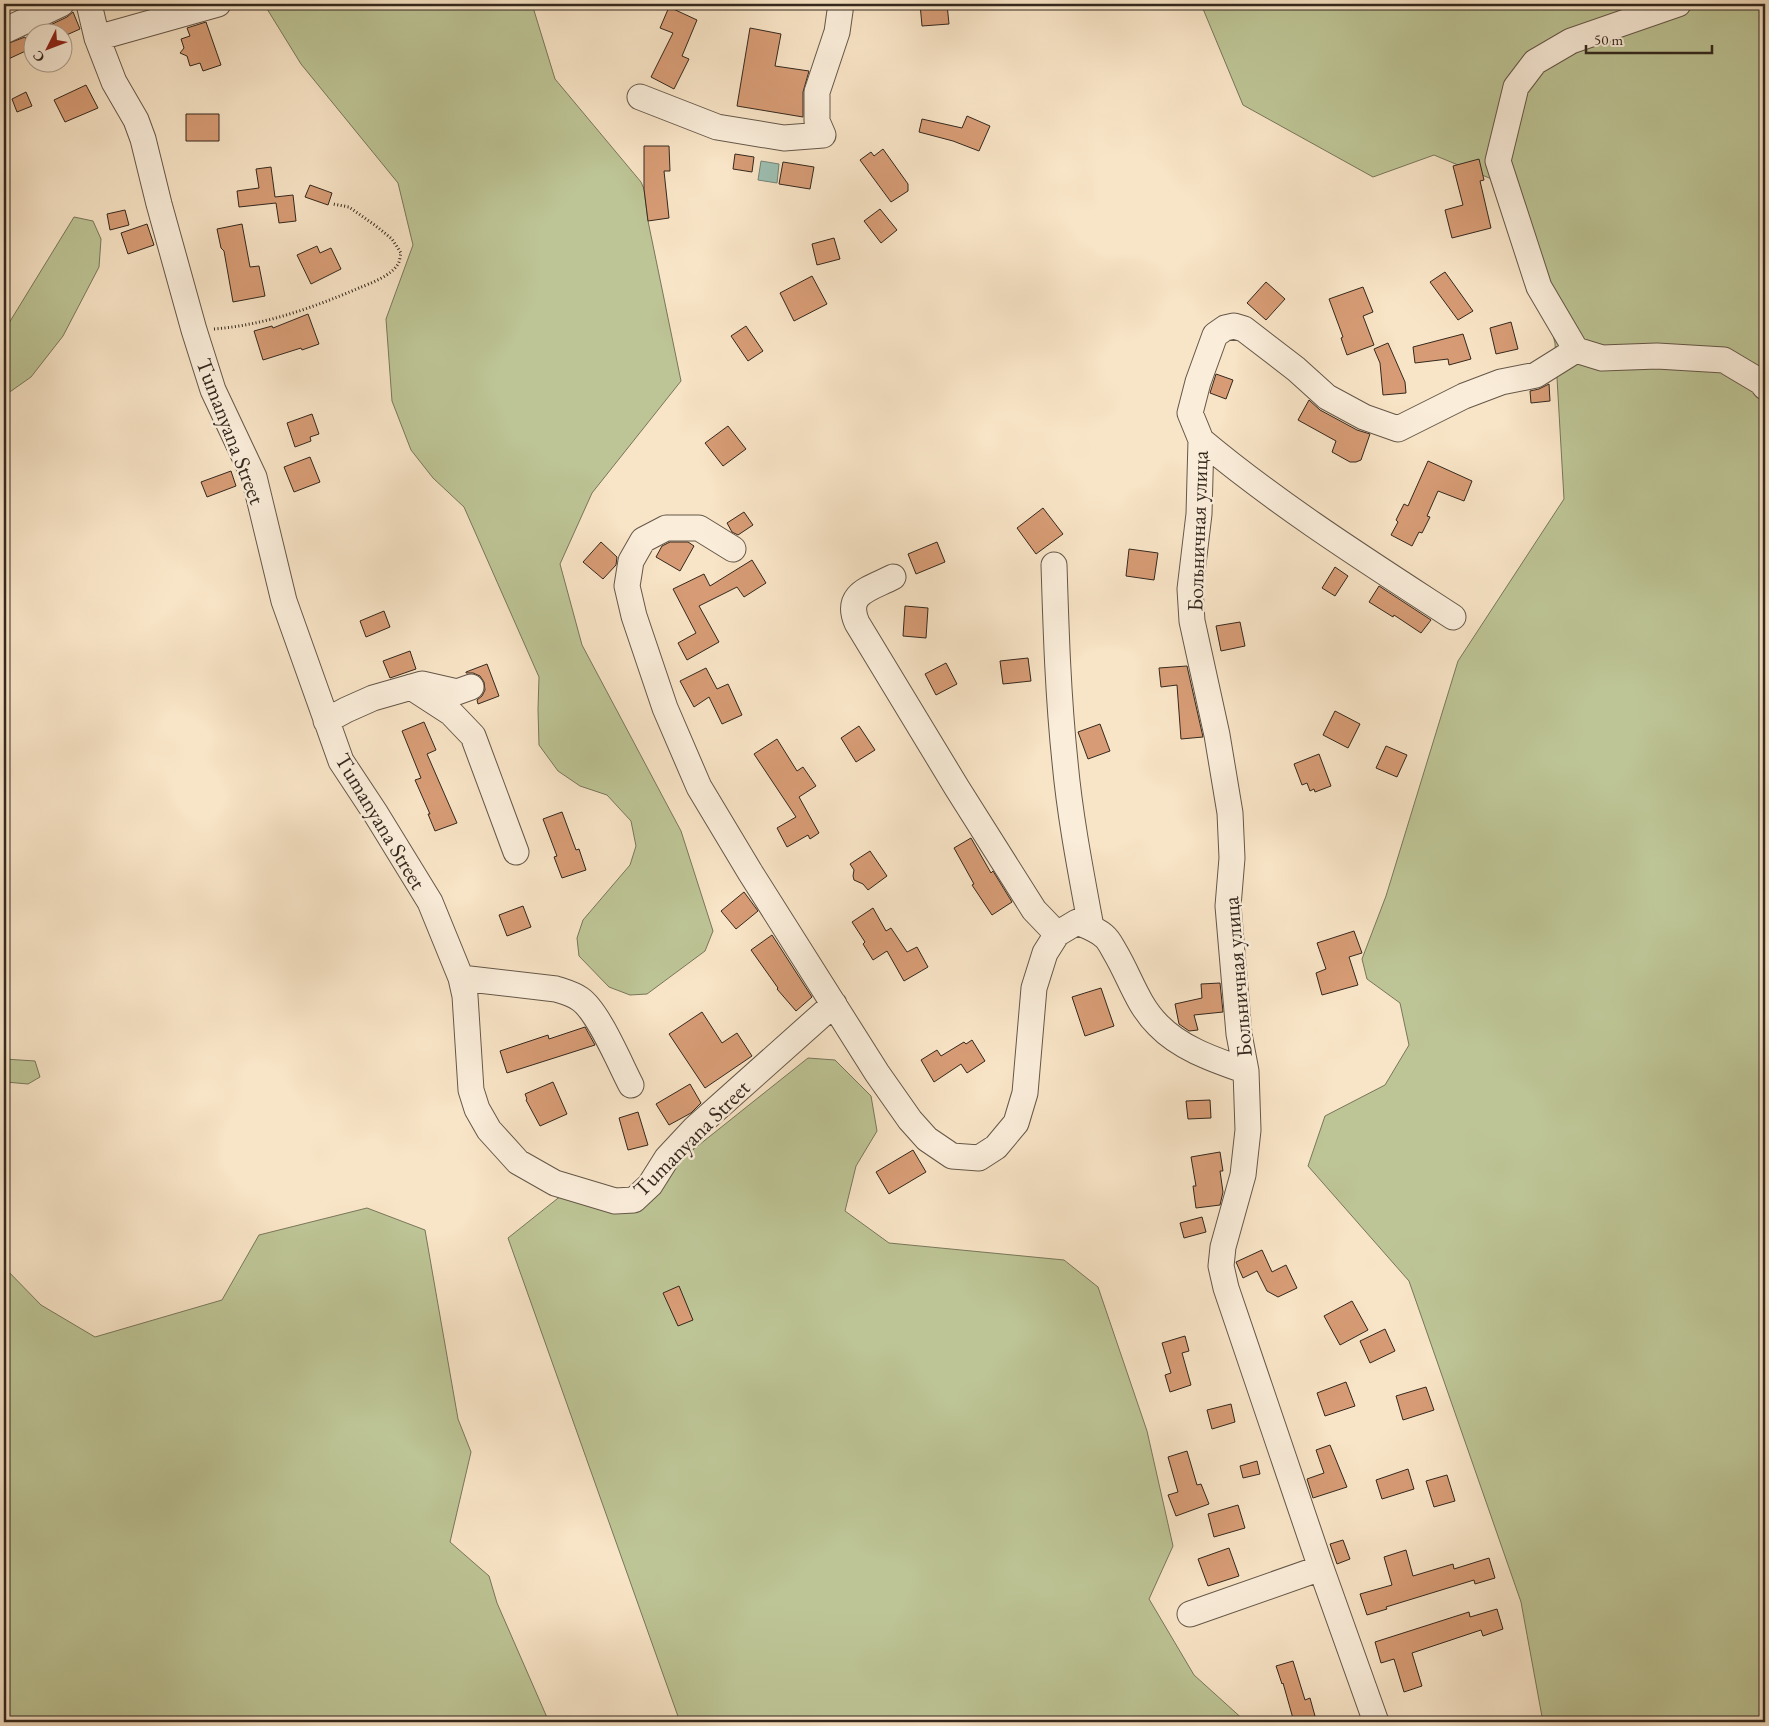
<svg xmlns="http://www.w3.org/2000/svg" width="1769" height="1726" font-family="'EB Garamond',serif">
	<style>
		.green { fill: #bdc495; stroke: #78765a }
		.water { fill: #9dbfb2; stroke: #738377 }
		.building { fill: #d79c75; stroke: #34281e }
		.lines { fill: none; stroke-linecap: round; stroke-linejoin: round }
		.minor-casing { stroke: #655748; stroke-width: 27 }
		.path { stroke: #34281e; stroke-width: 3; stroke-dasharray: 1 2.5; stroke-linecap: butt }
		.minor { stroke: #faedda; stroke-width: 25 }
		.labels { text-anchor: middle; stroke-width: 5; stroke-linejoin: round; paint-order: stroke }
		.street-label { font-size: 22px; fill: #34281e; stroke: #faedda }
	</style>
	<rect width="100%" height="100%" fill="#f8e4c6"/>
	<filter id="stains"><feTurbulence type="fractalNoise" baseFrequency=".004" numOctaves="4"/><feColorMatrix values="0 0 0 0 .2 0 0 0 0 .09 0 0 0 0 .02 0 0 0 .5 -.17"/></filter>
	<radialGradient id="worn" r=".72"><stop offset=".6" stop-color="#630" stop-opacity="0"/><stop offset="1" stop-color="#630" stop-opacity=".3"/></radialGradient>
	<path class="green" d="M 264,4 L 532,4 L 555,79 L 641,182 L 644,189 L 648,221 L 681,381 L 592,493 L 560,564 L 582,645 L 681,831 L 713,931 L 705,951 L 647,994 L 630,995 L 609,987 L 579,956 L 577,938 L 583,920 L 630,865 L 636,846 L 631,821 L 607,795 L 580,786 L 558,771 L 539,745 L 538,709 L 539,677 L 464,507 L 433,478 L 411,450 L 392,401 L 386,319 L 413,245 L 398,183 L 301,64 Z
		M 1201,4 L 1765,4 L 1765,1722 L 1543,1722 L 1521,1602 L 1409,1281 L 1308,1166 L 1325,1116 L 1385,1085 L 1409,1045 L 1400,1003 L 1367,979 L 1362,959 L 1386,896 L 1458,661 L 1564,499 L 1555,343 L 1527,236 L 1494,180 L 1434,155 L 1373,177 L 1243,105 Z
		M 74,217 L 93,221 L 101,239 L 99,267 L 63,336 L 31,377 L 4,396 L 4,326 L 9,323 Z
		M 808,1058 L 835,1060 L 871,1096 L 877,1131 L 856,1166 L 845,1211 L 889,1243 L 1064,1260 L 1098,1287 L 1147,1431 L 1173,1546 L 1149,1599 L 1194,1675 L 1246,1722 L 680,1722 L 508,1238 L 572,1187 L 601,1196 L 650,1184 Z
		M 4,1059 L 35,1061 L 40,1077 L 28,1084 L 6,1082 L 4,1086 Z
		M 367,1208 L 425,1230 L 458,1419 L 471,1452 L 450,1542 L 489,1576 L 497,1603 L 549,1722 L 4,1722 L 4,1267 L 41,1305 L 95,1337 L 222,1300 L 259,1235 Z"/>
	<path class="water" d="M 761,161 L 779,164 L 777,183 L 758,180 Z"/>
	<path class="building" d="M 920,4 L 947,4 L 949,24 L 922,26 Z
		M 669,7 L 697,20 L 682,56 L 689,59 L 674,89 L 651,77 L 673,33 L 660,28 Z
		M 73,12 L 80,29 L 62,37 L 62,32 L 46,32 L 44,28 L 67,17 Z
		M 206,22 L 221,65 L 203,71 L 200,63 L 190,66 L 187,56 L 180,53 L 184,48 L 181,39 L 190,36 L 187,28 Z
		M 750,28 L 781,34 L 775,66 L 809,71 L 803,92 L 803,117 L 737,106 Z
		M 25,37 L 30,49 L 4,61 L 4,45 Z
		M 86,85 L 98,108 L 65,122 L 54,100 Z
		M 26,92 L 32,106 L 17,112 L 12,99 Z
		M 186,114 L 219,114 L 219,141 L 186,141 Z
		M 967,116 L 990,126 L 979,151 L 953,141 L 919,132 L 922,119 L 962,128 Z
		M 644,146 L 669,146 L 670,171 L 664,171 L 669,218 L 648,221 L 644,189 Z
		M 883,149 L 908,184 L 908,191 L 891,202 L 860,160 L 871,152 L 874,156 Z
		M 735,154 L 754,157 L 752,172 L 733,169 Z
		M 1479,159 L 1484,180 L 1480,181 L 1491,228 L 1452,238 L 1445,210 L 1463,205 L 1453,166 Z
		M 783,162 L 814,167 L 810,189 L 779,184 Z
		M 271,167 L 275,197 L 293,195 L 296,221 L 279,223 L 276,203 L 239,207 L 237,191 L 259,188 L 256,169 Z
		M 310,185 L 332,193 L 328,205 L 305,197 Z
		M 880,209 L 897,230 L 881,243 L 864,221 Z
		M 125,210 L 129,225 L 110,230 L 107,214 Z
		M 147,224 L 154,245 L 128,254 L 121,233 Z
		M 242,224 L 250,267 L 259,266 L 265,296 L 233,302 L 224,251 L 221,248 L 217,229 Z
		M 834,238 L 840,259 L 817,265 L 812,244 Z
		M 317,246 L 320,253 L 331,248 L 341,269 L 311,284 L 297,255 Z
		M 1445,272 L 1473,311 L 1458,320 L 1430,282 Z
		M 812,276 L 827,304 L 794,321 L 780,293 Z
		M 1266,282 L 1285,299 L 1266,320 L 1247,303 Z
		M 1363,287 L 1373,312 L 1363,316 L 1374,345 L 1347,355 L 1341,338 L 1343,337 L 1329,299 Z
		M 308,314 L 319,344 L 302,350 L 301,348 L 263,360 L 254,331 L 272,326 L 273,328 Z
		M 1511,322 L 1518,349 L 1496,354 L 1490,328 Z
		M 746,326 L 763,351 L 748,361 L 731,336 Z
		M 1463,334 L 1471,359 L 1449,365 L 1448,359 L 1415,363 L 1413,347 Z
		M 1388,343 L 1405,382 L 1406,393 L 1383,395 L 1380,363 L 1374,349 Z
		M 1216,374 L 1233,380 L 1226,399 L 1210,393 Z
		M 1549,384 L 1550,401 L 1531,403 L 1530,391 L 1539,389 Z
		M 1309,400 L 1320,410 L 1357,430 L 1370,434 L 1361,460 L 1356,462 L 1350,462 L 1332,452 L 1336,441 L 1298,420 Z
		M 312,414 L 319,434 L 310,437 L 311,441 L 295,447 L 287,423 Z
		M 728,426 L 746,449 L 723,466 L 705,443 Z
		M 310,457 L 320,482 L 294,492 L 284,467 Z
		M 1428,461 L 1472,481 L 1464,501 L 1438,491 L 1427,516 L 1430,517 L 1422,533 L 1419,532 L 1412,546 L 1391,535 L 1398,522 L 1396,520 L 1404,504 L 1408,506 Z
		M 231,471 L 236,486 L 207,497 L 201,482 Z
		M 1043,508 L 1063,534 L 1036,554 L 1017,528 Z
		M 744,512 L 753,525 L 738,535 L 732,532 L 727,523 Z
		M 601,542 L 617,557 L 616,565 L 603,579 L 583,562 Z
		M 670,542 L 688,542 L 694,546 L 680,571 L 656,557 L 662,546 Z
		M 937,542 L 945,562 L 916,574 L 908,554 Z
		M 1129,549 L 1158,553 L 1154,580 L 1126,576 Z
		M 752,560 L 766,583 L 744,597 L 737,587 L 699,606 L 719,642 L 687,660 L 678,643 L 696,633 L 673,589 L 704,574 L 710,586 Z
		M 1335,567 L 1348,576 L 1335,596 L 1322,588 Z
		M 1379,586 L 1431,620 L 1421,633 L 1394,615 L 1393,617 L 1369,602 Z
		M 905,606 L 928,608 L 926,638 L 903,636 Z
		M 384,611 L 390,627 L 366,637 L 360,621 Z
		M 1240,622 L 1245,646 L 1221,651 L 1216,626 Z
		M 410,651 L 416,669 L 390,678 L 383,661 Z
		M 1028,658 L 1031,681 L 1003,684 L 1000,661 Z
		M 946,663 L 957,684 L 936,695 L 925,674 Z
		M 487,664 L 499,696 L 478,704 L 477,700 L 482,696 L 485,690 L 484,682 L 480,676 L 473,673 L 466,673 L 466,672 Z
		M 1187,666 L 1203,737 L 1181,739 L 1177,685 L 1161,687 L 1159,668 Z
		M 706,668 L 717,689 L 728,684 L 742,715 L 722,724 L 709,697 L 694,707 L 680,681 Z
		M 1335,711 L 1360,724 L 1348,748 L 1323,735 Z
		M 424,722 L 436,750 L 427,754 L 457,823 L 435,831 L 428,814 L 430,814 L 415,780 L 421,778 L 402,731 Z
		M 1100,724 L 1110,751 L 1088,759 L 1078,732 Z
		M 859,726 L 875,750 L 856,762 L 841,738 Z
		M 777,739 L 797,771 L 803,767 L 816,786 L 799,797 L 819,833 L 810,839 L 808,835 L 787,847 L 777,828 L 796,817 L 754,754 Z
		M 1386,746 L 1407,755 L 1397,777 L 1376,768 Z
		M 1319,754 L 1331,786 L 1315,792 L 1314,789 L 1310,791 L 1307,783 L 1302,785 L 1294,764 Z
		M 562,812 L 576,850 L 579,849 L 586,870 L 562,878 L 554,857 L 557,856 L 543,819 Z
		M 971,838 L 991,873 L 993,871 L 1012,902 L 992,915 L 972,885 L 974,884 L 954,848 Z
		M 870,851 L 887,876 L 868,890 L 863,884 L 854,880 L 853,876 L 854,870 L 850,864 Z
		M 744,892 L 758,911 L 736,929 L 721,911 Z
		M 523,906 L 531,927 L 507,936 L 499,915 Z
		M 873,908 L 886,931 L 891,928 L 907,952 L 917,947 L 928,967 L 904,981 L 887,951 L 873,960 L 863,944 L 865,942 L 852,922 Z
		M 1354,931 L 1362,953 L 1349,957 L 1358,985 L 1322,995 L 1316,973 L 1326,969 L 1317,943 Z
		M 772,935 L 812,997 L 796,1011 L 777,989 L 778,988 L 751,950 Z
		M 1220,983 L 1223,1012 L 1194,1015 L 1198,1030 L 1189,1031 L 1179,1024 L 1175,1004 L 1202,998 L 1201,984 Z
		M 1101,988 L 1114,1026 L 1085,1036 L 1072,997 Z
		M 702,1012 L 722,1043 L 737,1033 L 752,1056 L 705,1088 L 669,1034 Z
		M 585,1027 L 595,1045 L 507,1073 L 500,1051 L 548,1035 L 549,1039 Z
		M 972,1040 L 985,1061 L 967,1073 L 961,1064 L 934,1082 L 921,1060 L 937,1050 L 941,1056 L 964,1042 L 966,1044 Z
		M 553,1082 L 567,1114 L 540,1126 L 526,1100 L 527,1099 L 525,1094 Z
		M 690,1084 L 701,1103 L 691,1113 L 669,1125 L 656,1104 Z
		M 1210,1100 L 1211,1118 L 1188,1119 L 1186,1101 Z
		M 638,1112 L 648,1145 L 628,1150 L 619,1118 Z
		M 913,1150 L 926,1172 L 889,1194 L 876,1172 Z
		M 1220,1152 L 1223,1171 L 1220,1171 L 1223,1192 L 1220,1205 L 1196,1208 L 1193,1186 L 1196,1186 L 1191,1157 Z
		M 1202,1217 L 1206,1232 L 1184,1238 L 1180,1223 Z
		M 1262,1250 L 1272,1272 L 1286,1265 L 1297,1288 L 1278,1297 L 1267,1291 L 1257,1271 L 1243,1278 L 1236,1262 Z
		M 679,1286 L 693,1320 L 678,1326 L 663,1293 Z
		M 1352,1301 L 1368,1330 L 1340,1345 L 1324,1316 Z
		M 1385,1329 L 1395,1351 L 1370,1363 L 1360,1341 Z
		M 1185,1336 L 1189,1351 L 1182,1353 L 1191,1385 L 1170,1392 L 1165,1375 L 1171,1373 L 1162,1343 Z
		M 1346,1382 L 1355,1406 L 1325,1416 L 1317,1393 Z
		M 1426,1387 L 1434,1410 L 1403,1420 L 1396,1396 Z
		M 1231,1404 L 1235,1422 L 1212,1429 L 1207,1410 Z
		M 1330,1445 L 1347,1487 L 1313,1498 L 1307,1479 L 1324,1473 L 1316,1450 Z
		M 1187,1451 L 1197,1485 L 1201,1484 L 1209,1504 L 1176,1516 L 1168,1495 L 1178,1492 L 1168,1457 Z
		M 1257,1461 L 1260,1474 L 1243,1478 L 1240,1466 Z
		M 1408,1469 L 1414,1489 L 1382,1499 L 1376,1480 Z
		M 1447,1475 L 1455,1501 L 1434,1507 L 1426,1481 Z
		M 1238,1505 L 1245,1528 L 1214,1537 L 1208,1514 Z
		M 1343,1540 L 1350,1559 L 1337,1564 L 1330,1544 Z
		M 1229,1548 L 1239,1576 L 1208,1586 L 1198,1559 Z
		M 1406,1550 L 1413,1576 L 1453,1564 L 1454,1569 L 1489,1558 L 1495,1578 L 1475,1584 L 1474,1580 L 1386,1607 L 1387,1609 L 1367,1615 L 1360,1594 L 1392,1585 L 1384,1557 Z
		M 1497,1609 L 1503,1629 L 1483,1636 L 1481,1630 L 1412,1653 L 1422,1686 L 1404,1692 L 1394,1659 L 1381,1663 L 1375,1642 L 1469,1612 L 1470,1617 Z
		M 1293,1661 L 1305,1700 L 1310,1698 L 1315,1716 L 1294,1722 L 1283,1683 L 1282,1684 L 1276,1666 Z"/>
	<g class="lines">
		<g class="minor-casing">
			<path id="minor" d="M 89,4 L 97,38 L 114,82 L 136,120 L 143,139 L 159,204 L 194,330 L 213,390 L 254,477 L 284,601 L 341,761 L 376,814 L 430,902 L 461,978 L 465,996 L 471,1090 L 477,1109 L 489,1130 L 518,1162 L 555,1183 L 615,1201 L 634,1200 L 650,1185 L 667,1158 L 695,1128 L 834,1004
				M 4,31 L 61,4
				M 97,38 L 218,4
				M 640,97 L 717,127 L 784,138 L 823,135 L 817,121 L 817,92 L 837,32 L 841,4
				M 1576,350 L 1539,287 L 1498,161 L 1516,87 L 1535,62 L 1571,41 L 1678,4
				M 1201,440 C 1280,506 1367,561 1453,617
				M 733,549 L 699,528 L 666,528 L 643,540 L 631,561 L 627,586 L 634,616 L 665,708 L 699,787 L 750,872 L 877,1073 L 910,1120 L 927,1139 L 952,1156 L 979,1158 L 996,1147 L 1016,1123 L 1025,1093 L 1034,988 L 1045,953 L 1057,934 L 1077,922 C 1087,926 1096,929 1104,936 C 1109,940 1112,947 1115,952 C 1130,977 1137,1004 1158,1025 C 1181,1049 1215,1060 1246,1071 L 1248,1130 L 1243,1175 L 1223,1247 L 1221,1266 L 1226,1288 L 1321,1568 L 1376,1722
				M 1054,565 C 1056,630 1058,696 1065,762 C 1070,817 1081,873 1091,927
				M 893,577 C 870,589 844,593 857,623 L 957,788 L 1034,910 L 1057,934
				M 411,687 L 451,713 L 473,736 L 516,852
				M 326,721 L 346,710 L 373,698 L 422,684 L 457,692 L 471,687
				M 461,978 L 556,989 C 565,992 573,994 580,999 C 598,1011 620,1064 631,1085
				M 1246,1071 L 1239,1034 L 1228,906 L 1232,858 L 1230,813 L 1217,735 L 1192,621 L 1190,589 L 1199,514 L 1201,440 L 1190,413 L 1198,382 L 1215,335 L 1225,328 L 1234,326 L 1244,329 L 1296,369 L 1327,397 L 1364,417 L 1398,429 L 1464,396 L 1501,382 L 1536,375 L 1576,350 L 1602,358 L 1657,356 L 1724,360 L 1761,382 L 1765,387
				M 1190,1614 L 1321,1568"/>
		</g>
		<path class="path" d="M 214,329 C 265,325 312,308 359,288 C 371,283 391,276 398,264 C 400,261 400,256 401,253 L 392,239 L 376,226 L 349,207 L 333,204"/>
		<use href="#minor" class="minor"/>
	</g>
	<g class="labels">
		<g class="street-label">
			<text transform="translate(231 431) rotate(69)" y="8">Tumanyana Street</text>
			<text transform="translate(1197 531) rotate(-88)" y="8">Больничная улица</text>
			<text transform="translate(381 821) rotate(59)" y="8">Tumanyana Street</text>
			<text transform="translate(1237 977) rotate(-95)" y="8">Больничная улица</text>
			<text transform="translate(691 1138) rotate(-45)" y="8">Tumanyana Street</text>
		</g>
	</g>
	<rect width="1769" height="1726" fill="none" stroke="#f8e4c6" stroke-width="20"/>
	<rect x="5" y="5" width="1759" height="1716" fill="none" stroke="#34281e" stroke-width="2.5"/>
	<rect x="10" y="10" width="1749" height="1706" fill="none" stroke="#34281e"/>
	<g transform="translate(48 48) rotate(228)"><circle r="24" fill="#faedda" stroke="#ab9e8f"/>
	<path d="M0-4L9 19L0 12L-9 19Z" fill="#8f2418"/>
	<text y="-8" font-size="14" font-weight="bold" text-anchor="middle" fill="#34281e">С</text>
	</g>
	<path d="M1586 45v8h126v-8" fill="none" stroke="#34281e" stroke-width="2.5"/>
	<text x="1594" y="45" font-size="15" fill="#34281e" stroke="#faedda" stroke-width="4" paint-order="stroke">50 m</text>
	<rect width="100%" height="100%" filter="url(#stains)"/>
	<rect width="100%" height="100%" fill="url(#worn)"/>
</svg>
